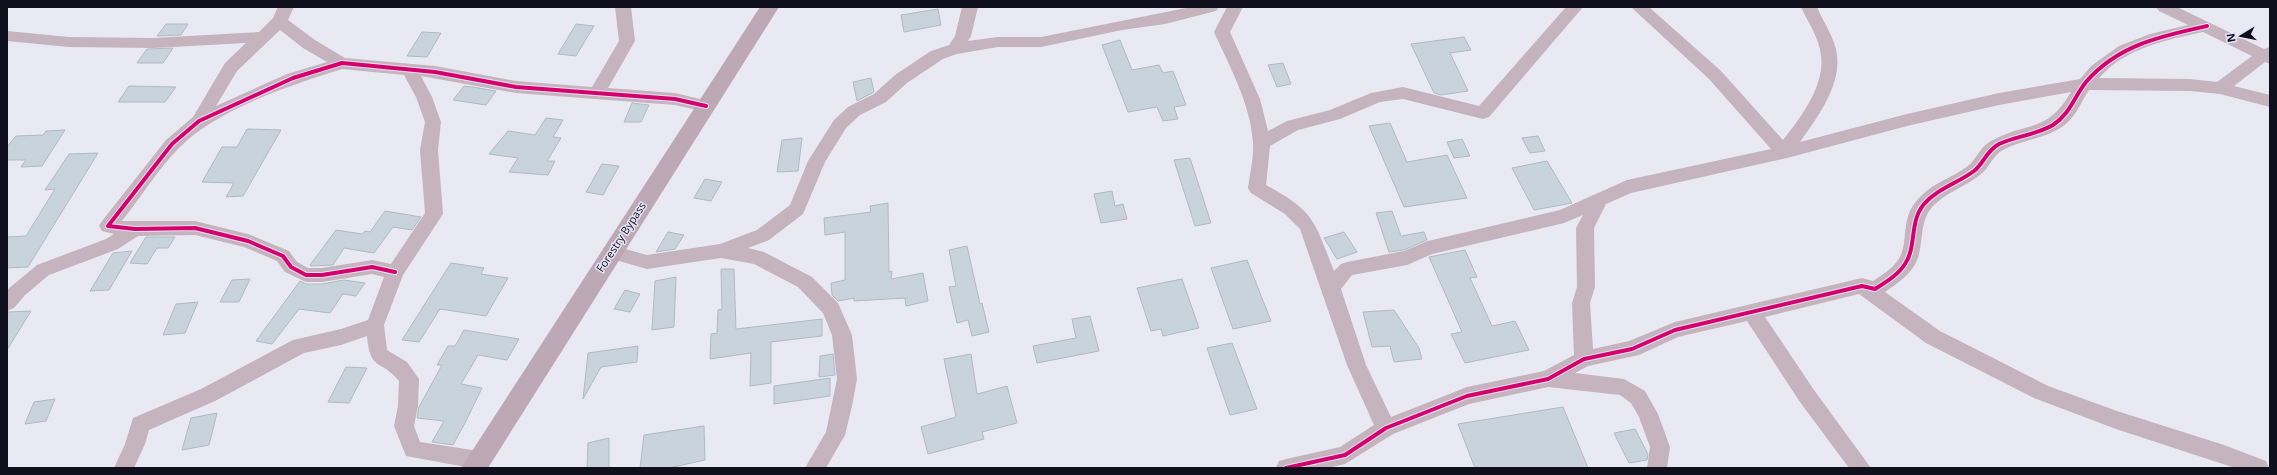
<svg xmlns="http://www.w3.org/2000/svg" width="2277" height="475" font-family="'Open Sans',sans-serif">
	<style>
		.building { fill: #c9d3dc; stroke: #b0bac3 }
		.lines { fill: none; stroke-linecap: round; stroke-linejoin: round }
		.street { fill: #c5b3be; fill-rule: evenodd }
		.secondary { fill: #bda8b5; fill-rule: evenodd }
		.cycleway-casing { stroke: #e5e5f7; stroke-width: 6 }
		.cycleway { stroke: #d6006c; stroke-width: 4 }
		.labels { text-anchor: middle; stroke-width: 3; stroke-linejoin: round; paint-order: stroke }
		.street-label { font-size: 11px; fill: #100f1e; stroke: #e5e5f7 }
	</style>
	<rect width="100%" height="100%" fill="#e9e9f3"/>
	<path class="building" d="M 938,9 L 941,25 L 904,32 L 901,15 Z
		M 166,24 L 188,24 L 181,35 L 157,36 Z
		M 576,24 L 594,26 L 576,56 L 558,54 Z
		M 422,32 L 441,33 L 427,57 L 407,56 Z
		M 1464,37 L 1471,50 L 1450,53 L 1468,91 L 1441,95 L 1434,93 L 1411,44 Z
		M 1120,40 L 1132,70 L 1159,65 L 1163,73 L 1173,71 L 1186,105 L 1174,107 L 1178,119 L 1163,121 L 1157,107 L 1128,112 L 1102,45 Z
		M 173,48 L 163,63 L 137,63 L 147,49 Z
		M 1283,63 L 1291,84 L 1277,87 L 1268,65 Z
		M 871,78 L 874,92 L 857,101 L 853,82 Z
		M 129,86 L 176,87 L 165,102 L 118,102 Z
		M 464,86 L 473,87 L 496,91 L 486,105 L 453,100 Z
		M 632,103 L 649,105 L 641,122 L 624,122 Z
		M 546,118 L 563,120 L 553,137 L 561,138 L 547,161 L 555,161 L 548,175 L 509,172 L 518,158 L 489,154 L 508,131 L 535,135 Z
		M 1390,123 L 1407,162 L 1447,155 L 1467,198 L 1404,207 L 1369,126 Z
		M 247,129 L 281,130 L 243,196 L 226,197 L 234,183 L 202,182 L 222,147 L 237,147 Z
		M 65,130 L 42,166 L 21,167 L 26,160 L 7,160 L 7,147 L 16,136 L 43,135 L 46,131 Z
		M 1538,136 L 1545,151 L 1530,153 L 1522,138 Z
		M 802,138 L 798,171 L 777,172 L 782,140 Z
		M 1462,139 L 1470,156 L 1454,158 L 1447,142 Z
		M 98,153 L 28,267 L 7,268 L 7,237 L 26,236 L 55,189 L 45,190 L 69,154 Z
		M 1190,158 L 1211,223 L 1195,226 L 1174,160 Z
		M 1547,161 L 1572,203 L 1534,210 L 1512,168 Z
		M 602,164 L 619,166 L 603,195 L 586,192 Z
		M 705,179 L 722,182 L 711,201 L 694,198 Z
		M 1112,191 L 1115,206 L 1123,204 L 1127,219 L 1101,223 L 1094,194 Z
		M 888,203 L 889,272 L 892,271 L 891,279 L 923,273 L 928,301 L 906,306 L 905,298 L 854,301 L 854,298 L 838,301 L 832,295 L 831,283 L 845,280 L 845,232 L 825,235 L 824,218 L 871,212 L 870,206 Z
		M 385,211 L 421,217 L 412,230 L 393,227 L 374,253 L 344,248 L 333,265 L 311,266 L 310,265 L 336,230 L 362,234 L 365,231 L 370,232 Z
		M 1392,211 L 1401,236 L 1424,232 L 1427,240 L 1404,250 L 1389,252 L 1376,213 Z
		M 668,232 L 684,235 L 675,249 L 656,252 Z
		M 1344,232 L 1357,252 L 1337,259 L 1324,238 Z
		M 146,237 L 175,237 L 168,248 L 157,248 L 147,264 L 130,263 Z
		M 967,246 L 980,304 L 982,303 L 989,332 L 972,336 L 968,320 L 957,323 L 949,287 L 956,286 L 949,250 Z
		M 1465,250 L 1477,277 L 1470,278 L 1492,326 L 1515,321 L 1529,350 L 1465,363 L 1451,334 L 1462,332 L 1429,257 Z
		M 132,251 L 109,290 L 90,291 L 113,253 Z
		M 1247,260 L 1271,321 L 1233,329 L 1211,268 Z
		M 451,263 L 484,268 L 481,274 L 508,278 L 486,316 L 440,309 L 419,342 L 402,340 Z
		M 721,269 L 734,269 L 736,329 L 822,319 L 822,336 L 771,342 L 771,383 L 750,386 L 751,353 L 710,359 L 711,334 L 717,333 L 718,310 L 722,309 Z
		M 676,277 L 674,327 L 652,330 L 655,281 Z
		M 250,279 L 239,302 L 220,302 L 232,280 Z
		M 1182,279 L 1199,328 L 1163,336 L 1161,329 L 1151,331 L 1137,288 Z
		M 344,280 L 365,283 L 356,296 L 343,294 L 330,313 L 299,309 L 272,344 L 256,341 L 300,281 L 306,284 L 322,284 Z
		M 625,290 L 640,294 L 630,312 L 614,309 Z
		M 198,302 L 185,333 L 163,335 L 176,304 Z
		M 1394,310 L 1419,348 L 1422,359 L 1394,362 L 1390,346 L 1372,347 L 1363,312 Z
		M 31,311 L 7,350 L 7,312 Z
		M 1090,316 L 1099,351 L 1037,363 L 1033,346 L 1076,338 L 1072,319 Z
		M 464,330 L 519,339 L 507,360 L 478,355 L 461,384 L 482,388 L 465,423 L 453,445 L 432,442 L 444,421 L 417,418 L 419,407 L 442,365 L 437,365 L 448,346 L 455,346 Z
		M 1232,343 L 1257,409 L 1230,415 L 1207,348 Z
		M 638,346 L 637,362 L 601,367 L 583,399 L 588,353 Z
		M 833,354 L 835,375 L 819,377 L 820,356 Z
		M 971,354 L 977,394 L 1007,386 L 1017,423 L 982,432 L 984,439 L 928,454 L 921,427 L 956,417 L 944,359 Z
		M 346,367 L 367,368 L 349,403 L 328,402 Z
		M 830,378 L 830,396 L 774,404 L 774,386 Z
		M 55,399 L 46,421 L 25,424 L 34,402 Z
		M 1563,407 L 1588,468 L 1475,468 L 1458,424 Z
		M 217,413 L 209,445 L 182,450 L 191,418 Z
		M 704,426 L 705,460 L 669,468 L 640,468 L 644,435 Z
		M 1635,429 L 1648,454 L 1647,460 L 1629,463 L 1614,433 Z
		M 609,438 L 609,468 L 587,468 L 588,443 Z"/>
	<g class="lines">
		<path class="street" d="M 278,7 L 294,7 L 288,20 L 315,40 L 345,58 L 435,66 L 516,81 L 592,87 L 619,41 L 615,7 L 631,7 L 635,41 L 608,88 L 675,93 L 712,102 L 714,106 L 712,110 L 706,112 L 675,105 L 516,93 L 421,76 L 432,97 L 441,122 L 438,150 L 443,214 L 403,275 L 384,325 L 387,350 L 407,362 L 419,379 L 418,406 L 414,426 L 420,442 L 479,451 L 486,453 L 489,460 L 486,467 L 471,468 L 406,456 L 394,426 L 398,406 L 399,381 C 380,358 370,372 367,336 L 341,345 L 304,353 L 215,401 L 149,430 L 145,444 L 134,468 L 114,468 L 125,444 L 133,418 L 201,389 L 293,340 L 341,329 L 368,320 L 384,277 L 372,274 L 322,282 L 306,282 L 285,272 L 277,261 L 244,247 L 195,235 L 138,236 L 118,249 L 49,275 L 25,295 L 14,308 L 7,311 L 7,290 L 37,265 L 106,239 L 114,234 L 102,231 L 99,226 L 102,221 L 166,140 L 193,117 L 225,63 L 246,43 L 153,48 L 69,47 L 7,41 L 7,31 L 69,37 L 153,38 L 259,32 L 273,18 ZM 280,30 L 303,48 L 327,62 L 287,74 L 216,106 L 237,71 ZM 342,69 L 404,75 L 416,97 L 425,122 L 420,150 L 425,213 L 391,264 L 372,260 L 322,268 L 308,268 L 297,262 L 289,251 L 248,234 L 195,221 L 122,221 C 141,197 158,169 179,148 C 217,109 291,85 342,69 Z
			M 962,7 L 978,7 L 971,36 L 968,41 L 998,37 L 1041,37 L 1191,7 L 1219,7 L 1216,11 L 1165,24 L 1122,30 L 1041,47 L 998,47 L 957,54 L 943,59 L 907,83 L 886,102 L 860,115 L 846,128 L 825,162 L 803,214 L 769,240 L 748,248 L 764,252 L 812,277 L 838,303 L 852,335 L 857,379 L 852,406 L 845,435 L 826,468 L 805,468 L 826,432 L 837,379 L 832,335 L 823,313 L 798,287 L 754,264 L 721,258 L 647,269 L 605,257 L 602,252 L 605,247 L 611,245 L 647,255 L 720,244 L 757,230 L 790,205 L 808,161 L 834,120 L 848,107 L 874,94 L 895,75 L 931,51 L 949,45 L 955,36 Z
			M 1227,7 L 1243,7 L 1230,32 L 1260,99 L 1268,131 L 1287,121 L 1330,110 L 1371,93 L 1403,87 L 1479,106 L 1566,7 L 1583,7 L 1489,117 L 1483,119 L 1403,99 L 1380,102 L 1340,119 L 1298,130 L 1270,146 L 1266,185 C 1316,212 1314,221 1334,271 L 1341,264 L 1347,262 L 1404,251 L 1428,241 L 1560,210 L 1627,180 L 1771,149 L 1709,79 L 1631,7 L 1649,7 L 1721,71 L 1783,140 C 1801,117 1825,86 1821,55 C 1819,38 1808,22 1801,7 L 1817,7 C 1823,22 1835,38 1837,55 C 1841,86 1817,118 1800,142 L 1907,114 L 1999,93 L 2080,79 L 2091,66 L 2119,46 L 2150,34 L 2188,25 L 2159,11 L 2156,7 L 2177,7 L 2264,49 L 2270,47 L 2270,64 L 2265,62 L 2234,86 L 2270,95 L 2270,107 L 2220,94 L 2190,91 L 2089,90 C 2082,100 2078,112 2070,120 C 2052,139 2025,138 2003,150 C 1992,156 1990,167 1981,174 C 1967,186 1949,191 1935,204 C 1919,219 1924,239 1918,258 C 1912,274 1898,283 1885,292 L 1940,331 L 2048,386 L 2117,411 L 2224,445 L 2266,461 L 2269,468 L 2235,468 L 2116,429 L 2034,398 L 1926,343 L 1859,294 L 1765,317 L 1814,390 L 1871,468 L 1849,468 L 1800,402 L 1747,321 L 1678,337 L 1639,355 L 1588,366 L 1575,373 L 1624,379 L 1645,391 L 1658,414 L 1670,447 L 1667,468 L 1647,468 L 1650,447 L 1639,417 L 1631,403 L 1620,395 L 1548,387 L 1469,404 L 1393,434 L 1345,464 L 1328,468 L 1276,468 L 1279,461 L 1286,459 L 1340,447 L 1374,425 L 1347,365 L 1300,229 L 1285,214 L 1251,193 L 1248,188 C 1250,173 1254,157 1253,142 C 1250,103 1230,67 1214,32 ZM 2203,32 L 2252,56 L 2217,82 L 2190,79 L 2099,78 C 2125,48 2166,40 2203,32 ZM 2071,92 C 2047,134 2026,121 1991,141 C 1980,147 1977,158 1968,166 C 1954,177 1935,182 1922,195 C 1897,218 1911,241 1898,260 C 1892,269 1882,275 1873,281 L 1862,278 L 1675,322 L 1629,341 L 1593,349 L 1590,303 L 1595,287 L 1594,228 L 1606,204 L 1631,193 L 1787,158 L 1907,126 L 1999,105 ZM 1583,215 L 1576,228 L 1577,287 L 1572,303 L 1574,355 L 1544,371 L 1467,387 L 1391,417 L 1366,365 L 1341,289 L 1352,275 L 1407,265 L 1432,254 L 1564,223 Z"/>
		<path class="secondary" d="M 760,7 L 779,7 L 488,468 L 461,468 Z"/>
		<g class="cycleway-casing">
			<path id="cycleway" d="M 395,272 L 372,267 L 322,275 L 306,275 L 291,267 L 283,256 L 248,241 L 195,228 L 135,229 L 108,226 L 172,144 L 199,121 L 293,78 L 342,63 L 435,72 L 516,87 L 675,99 L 706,106
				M 1286,468 L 1345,455 L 1386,428 L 1467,396 L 1548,379 L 1584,359 L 1632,349 L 1675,330 L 1862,286 L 1875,289 C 1886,282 1898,275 1905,264 C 1917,246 1909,222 1924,204 C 1937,189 1958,183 1974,171 C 1984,163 1986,151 1999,144 C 2016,136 2036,135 2053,125 C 2070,114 2074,97 2086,82 C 2118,45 2161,36 2207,26"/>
		</g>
		<use href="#cycleway" class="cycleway"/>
	</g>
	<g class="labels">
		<g class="street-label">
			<text transform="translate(621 237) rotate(-57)" y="4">Forestry Bypass</text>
		</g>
	</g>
	<rect width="2277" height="475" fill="none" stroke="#100f1e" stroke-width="16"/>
	<g transform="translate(2241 36) rotate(260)" stroke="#e5e5f7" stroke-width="3" paint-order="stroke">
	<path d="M0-3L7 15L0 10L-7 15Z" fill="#100f1e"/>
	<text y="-6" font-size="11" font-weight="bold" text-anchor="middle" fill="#100f1e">N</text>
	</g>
</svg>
